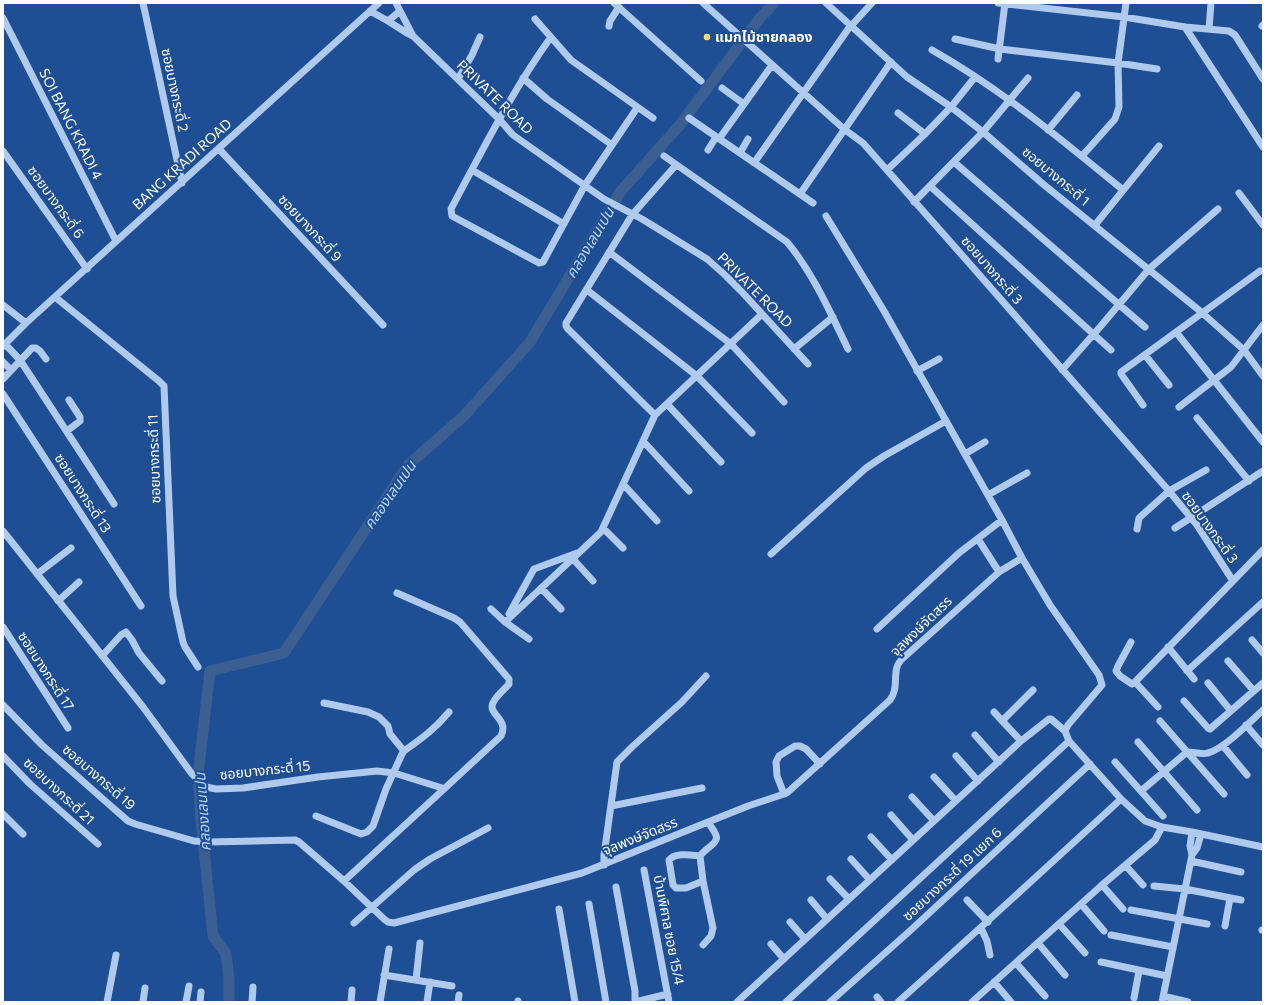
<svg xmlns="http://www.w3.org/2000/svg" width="1266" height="1005" font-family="Commissioner,'Noto Sans Thai',sans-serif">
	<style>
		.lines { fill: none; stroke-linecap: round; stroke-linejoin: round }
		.river { stroke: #3c5f91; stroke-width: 11 }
		.minor { stroke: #b0caee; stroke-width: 7 }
		.poi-dot { fill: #fdd86f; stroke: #1e4e93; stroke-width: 1.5 }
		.labels { text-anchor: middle; stroke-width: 4; stroke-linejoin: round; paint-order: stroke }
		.poi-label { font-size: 14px; font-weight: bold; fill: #fff; stroke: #1e4e93; text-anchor: start }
		.street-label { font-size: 14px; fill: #fff; stroke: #1e4e93 }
		.water-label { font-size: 15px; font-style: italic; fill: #bcd5f5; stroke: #1e4e93 }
	</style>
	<rect width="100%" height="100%" fill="#1e4e93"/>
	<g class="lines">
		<path class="river" d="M 229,1002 L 229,979 L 226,954 L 213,936 L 201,820 L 198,775 L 210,671 L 284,653 L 408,465 L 464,416 L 530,342 L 621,191 L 679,126 L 760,18 L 774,3"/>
		<path class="minor" d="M 143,3 L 182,183
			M 396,3 L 413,36 L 499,119 L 513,135 L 604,199 L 642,219 L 707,259 L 724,274 L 742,292 L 808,364
			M 614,3 L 701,81
			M 703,3 L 844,129 L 863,143 L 969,263 L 1169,491 L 1197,525 L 1233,581
			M 826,3 L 907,77 L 951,107 L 983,132 L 1043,184 L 1200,311 L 1244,350 L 1263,376
			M 998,3 L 1124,17 L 1185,27 L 1229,31 L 1235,35 L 1263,79
			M 370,11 L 388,21 L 407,33 L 413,36
			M 3,18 L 116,241
			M 535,19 L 571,60 L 653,118
			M 388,21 L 400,11
			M 609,26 L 610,21 L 619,7
			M 851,26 L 872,3
			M 1262,26 L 1263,25
			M 1185,27 L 1263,147
			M 1209,29 L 1211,3
			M 551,37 C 512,91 482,151 451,209 L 452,216 L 539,263 L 543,262 L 585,185 L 637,108
			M 955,39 L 1000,49 L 1118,63 L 1157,69
			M 932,50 C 1001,89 1062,140 1123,190
			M 998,59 L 1005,3
			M 523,78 L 547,99 L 612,145
			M 458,79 L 472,55 L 480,37
			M 722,88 L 744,104
			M 898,113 L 925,134
			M 689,118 L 813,203
			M 1048,130 L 1077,95
			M 719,139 L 772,65
			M 219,149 L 383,325
			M 708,150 L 716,137
			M 3,151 L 87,269
			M 740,153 L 748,139
			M 664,156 L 787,242 C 813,273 830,312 848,349
			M 1082,156 L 1115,119 L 1119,107 L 1118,63 L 1126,3
			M 954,162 L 1145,327
			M 754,163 L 851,25
			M 472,170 L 564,224
			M 887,170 L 925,134 L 951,107 L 975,77
			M 930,186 L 1111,350
			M 1239,193 L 1263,225
			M 800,194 L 891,62
			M 914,202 L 983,132 L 1028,78
			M 826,216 L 884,311 L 1002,520 L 1022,558 L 1050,605 L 1099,675 L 1102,685 L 1068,725 L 1065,731
			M 1095,225 L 1159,146
			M 609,252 L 731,344 L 784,402
			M 587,290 L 697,376 L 752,433
			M 55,297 L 159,381 L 164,386 L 173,596 L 183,642 L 185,647 L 198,667
			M 3,305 L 26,323
			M 1176,332 L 1263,442
			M 5,344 L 20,360 L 114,504
			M 3,346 L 26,323 L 379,3
			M 794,349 L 833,317
			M 1145,355 L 1169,385
			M 3,362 L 11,370
			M 1062,370 L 1100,327 L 1149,269 L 1218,209
			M 917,371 L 939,359
			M 3,379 L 32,348 L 36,348 L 40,351 L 46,359
			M 3,394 L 141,606
			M 667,404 L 721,462
			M 1143,405 L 1121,374 L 1121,372 L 1260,271
			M 1179,407 L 1231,367 L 1263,325
			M 655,415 L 568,329 L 566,326 L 566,323 L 632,215 L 676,165
			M 1197,418 L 1249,481
			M 67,431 L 80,421 L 80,417 L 69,400
			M 643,441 L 689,491
			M 965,454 L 985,442
			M 623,484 L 657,521
			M 988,495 L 1027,473
			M 603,528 L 623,548
			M 1175,528 L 1263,471
			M 1137,529 L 1139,518 L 1169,491 L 1206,470
			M 3,531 L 143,707 L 192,774 L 206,787 L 216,789 L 243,788 L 318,777 L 377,771 L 394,773 L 439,787 L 444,789 L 344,881
			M 978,539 L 999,572
			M 771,554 L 866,468 L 884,456 L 946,421
			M 573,559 L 593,581
			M 37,574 L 71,548
			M 541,588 L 561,609
			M 397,593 L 454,618 L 460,622 L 509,679 L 509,684 C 504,690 497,695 494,701 C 485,714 510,718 501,736 L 444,789
			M 58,601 L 79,582
			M 491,609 L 505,622 L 529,639
			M 509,614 L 534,569 L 577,553
			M 505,622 L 601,532 L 655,415 L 762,314
			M 3,627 L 68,728
			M 877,629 L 959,553 L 1002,520
			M 1252,640 L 1263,653
			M 1131,642 L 1118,666 L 1116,671 L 1120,676 L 1132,684 L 1135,682 L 1263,550
			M 1168,647 L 1194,679
			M 102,656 L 121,635 L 126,632 L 132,640 L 139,653 L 162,681
			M 1228,661 L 1254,691
			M 1187,671 L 1263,602
			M 1135,682 L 1158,707
			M 1208,683 L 1231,711
			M 1184,701 L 1208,728 L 1210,729 L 1263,683
			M 324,703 L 368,712 L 379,717 L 388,726 L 390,734 L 404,751
			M 3,705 L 42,745 L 104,800 L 128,821 L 135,824 L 194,841 L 208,842 L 295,840 L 299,842 L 344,881 L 384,919 L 388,922 L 394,923 L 582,873 L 708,822 L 748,806 L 784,794 L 788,792 L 890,700 C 900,687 891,671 901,660 L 999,572 L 1022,558
			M 994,712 L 1021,741
			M 1002,721 L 1033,690
			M 1160,721 L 1224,794
			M 1246,725 L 1263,745
			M 975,735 L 999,762
			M 1138,742 L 1197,810
			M 1223,746 L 1247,775
			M 3,756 L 30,784 L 98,844
			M 956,756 L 978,781
			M 1115,762 L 1163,816
			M 934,777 L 956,801
			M 1141,791 L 1187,752 C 1193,752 1203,755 1208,753 C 1224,749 1250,722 1263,710
			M 784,794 L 777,776 L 776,762 L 779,756 L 795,746 L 800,746 L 806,749 L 820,764
			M 912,797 L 934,821
			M 611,806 L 702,788
			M 3,814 L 23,834
			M 891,815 L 913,840
			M 316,816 L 361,834 L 367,832 L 373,826 L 386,789 L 402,754 L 404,751 C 422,738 435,729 449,712
			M 1192,832 L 1190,846 L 1192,855
			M 871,837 L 892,860
			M 700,856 C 691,855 675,852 669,860 L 673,885 L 676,888 L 686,888 L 703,881
			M 851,859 L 870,880
			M 1191,861 L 1241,872
			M 604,865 L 604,855 L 617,762 L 633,746 L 682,702 L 706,676
			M 1126,866 L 1143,885
			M 644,870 L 669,1002
			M 830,879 L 849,899
			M 1102,885 L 1123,909
			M 1154,886 L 1185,889 L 1241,900
			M 616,887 L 635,991 L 635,1002
			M 811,900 L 827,919
			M 967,900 L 988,922
			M 589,904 L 606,1002
			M 1081,904 L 1104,931
			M 559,909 L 575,1002
			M 1131,910 L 1207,924
			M 790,922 L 805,939
			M 354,923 L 414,870 L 430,859 L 488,828
			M 1059,924 L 1085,953
			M 1225,926 L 1230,898
			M 981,928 L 987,941 L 990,955
			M 1262,930 L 1263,930
			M 1111,935 L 1173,947
			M 1038,943 L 1065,975
			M 771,944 L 784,959
			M 703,945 L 711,936 L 713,928 L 703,881 L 700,856 C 702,853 704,852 707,849 C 722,838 717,836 708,822
			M 1101,962 L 1167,976
			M 1016,963 L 1045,996
			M 384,975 L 452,986
			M 416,980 L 420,943
			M 994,982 L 1011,1002
			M 1163,996 L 1188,1002
			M 877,997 L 881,1002
			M 1134,998 L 1139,971
			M 107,1002 L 116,955
			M 143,1002 L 145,988
			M 186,1002 L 189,986
			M 200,1002 L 201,992
			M 252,1002 L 253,987
			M 351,1002 L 352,990
			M 380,1002 L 389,949
			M 427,1002 L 430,982
			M 458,1002 L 459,995
			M 518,1002 L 518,1001
			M 635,1002 L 668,994
			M 737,1002 L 1021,741 L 1049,719 L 1051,719 L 1065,731 L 1069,741 L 1121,799 L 1145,821 L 1162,827 L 1192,832 L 1263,847
			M 786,1002 L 1069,741
			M 830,1002 L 912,929 L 1090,764
			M 898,1002 C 973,935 1047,867 1121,799
			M 972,1002 L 1102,885 L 1155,840 L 1162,827
			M 1162,1002 L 1192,855 L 1197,848 L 1201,834"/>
	</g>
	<circle class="poi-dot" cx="707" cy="37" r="4"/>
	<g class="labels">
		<g class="poi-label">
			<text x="715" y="42">แมกไม้ชายคลอง</text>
		</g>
		<g class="street-label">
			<text transform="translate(175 90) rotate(78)" y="5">ซอยบางกระดี่ 2</text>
			<text transform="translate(495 97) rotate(44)" y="5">PRIVATE ROAD</text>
			<text transform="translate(71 124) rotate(63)" y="5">SOI BANG KRADI 4</text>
			<text transform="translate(182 164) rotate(-42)" y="5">BANG KRADI ROAD</text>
			<text transform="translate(1056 176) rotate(40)" y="5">ซอยบางกระดี่ 1</text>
			<text transform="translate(56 202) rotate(54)" y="5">ซอยบางกระดี่ 6</text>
			<text transform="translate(310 228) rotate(47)" y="5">ซอยบางกระดี่ 9</text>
			<text transform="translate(992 270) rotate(49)" y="5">ซอยบางกระดี่ 3</text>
			<text transform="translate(755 290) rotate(45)" y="5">PRIVATE ROAD</text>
			<text transform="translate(154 459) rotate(-92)" y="5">ซอยบางกระดี่ 11</text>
			<text transform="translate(83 493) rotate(57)" y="5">ซอยบางกระดี่ 13</text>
			<text transform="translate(1210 527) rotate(54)" y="5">ซอยบางกระดี่ 3</text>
			<text transform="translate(921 626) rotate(-44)" y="5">จุลพงษ์จัดสรร</text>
			<text transform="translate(46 671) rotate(57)" y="5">ซอยบางกระดี่ 17</text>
			<text transform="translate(265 770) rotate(-6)" y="5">ซอยบางกระดี่ 15</text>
			<text transform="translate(99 777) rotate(41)" y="5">ซอยบางกระดี่ 19</text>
			<text transform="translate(59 791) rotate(43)" y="5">ซอยบางกระดี่ 21</text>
			<text transform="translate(640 836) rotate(-22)" y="5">จุลพงษ์จัดสรร</text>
			<text transform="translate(952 874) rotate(-43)" y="5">ซอยบางกระดี่ 19 แยก 6</text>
			<text transform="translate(669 930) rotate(79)" y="5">บ้านพิศาล ซอย 15/4</text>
		</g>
		<g class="water-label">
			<text transform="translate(590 243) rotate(-59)" y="5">คลองเลนเปน</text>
			<text transform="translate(390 495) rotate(-55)" y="5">คลองเลนเปน</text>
			<text transform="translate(203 812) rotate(-94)" y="5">คลองเลนเปน</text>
		</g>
	</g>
	<rect width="1266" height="1005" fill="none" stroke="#ffffff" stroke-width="8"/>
</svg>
